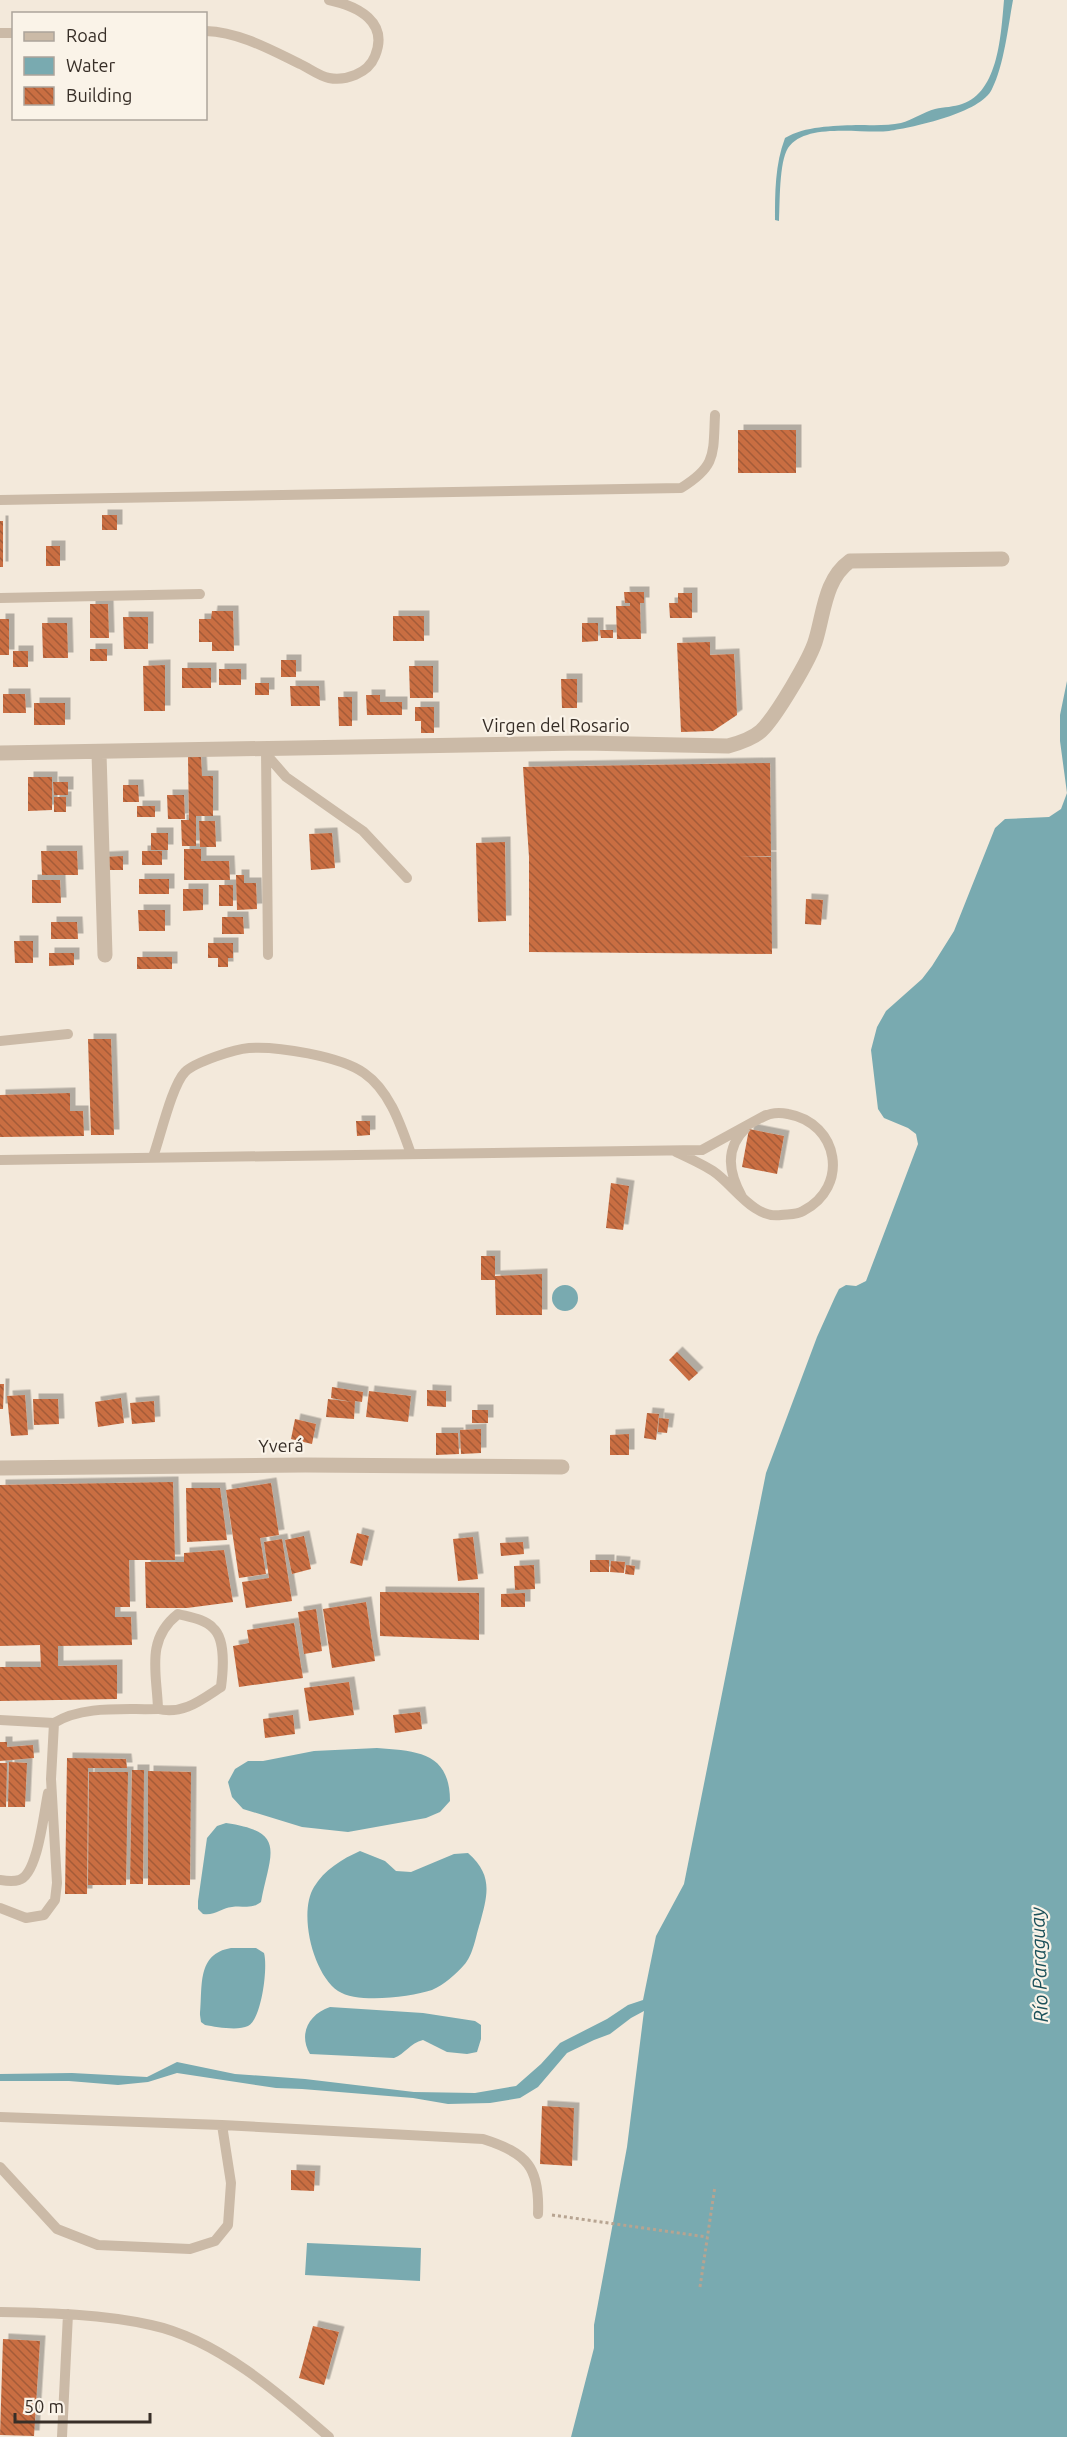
<svg xmlns="http://www.w3.org/2000/svg" width="1067" height="2437" font-family="Ubuntu,sans-serif">
	<style>
		.water { fill: #79aab0 }
		.building { fill: url(#building-back-hatch); filter: url(#shadow) }
		.lines { fill: none; stroke-linecap: round; stroke-linejoin: round }
		.path { stroke: #b7a491; stroke-width: 3; stroke-dasharray: 3 3; stroke-linecap: butt }
		.lane { stroke: #cbbaa7; stroke-width: 10 }
		.street { stroke: #cbbaa7; stroke-width: 15 }
		.labels { text-anchor: middle; stroke-width: 4.5; stroke-linejoin: round; paint-order: stroke }
		.street-label { font-size: 18px; fill: #372e27; stroke: #faf3e8 }
		.water-label { font-size: 20px; font-style: italic; fill: #1c515a; stroke: #faf3e8 }
	</style>
	<defs>
		<pattern id="building-back-hatch" width="6" height="6" patternUnits="userSpaceOnUse" patternTransform="scale(1.5)"><rect width="6" height="6" fill="#c96e42"/><path d="M-1 5l2 2M0 0l6 6M5-1l2 2" fill="none" stroke="#a45b37"/></pattern>
		<filter id="shadow"><feDropShadow dx="5.5" dy="-5.5" stdDeviation="0" flood-color="#0004"/></filter>
	</defs>
	<rect width="100%" height="100%" fill="#f3e9db"/>
	<path class="water" d="M 1004,0 L 1013,0 C 1008,27 1004,65 992,89 C 981,113 914,127 889,131 C 861,134 806,122 788,148 C 779,162 780,203 779,221 L 775,220 C 775,193 775,164 785,138 C 805,126 833,126 856,125 C 870,125 888,126 901,123 C 912,120 924,112 935,109 C 944,107 954,107 962,104 C 999,92 1001,33 1004,0 Z
		M 1067,681 L 1067,2437 L 571,2437 L 594,2348 L 594,2325 L 627,2147 L 644,2011 L 631,2018 L 610,2034 L 594,2040 L 567,2053 L 538,2087 L 520,2098 L 490,2103 L 448,2104 L 413,2098 L 302,2089 L 276,2088 L 177,2073 L 148,2082 L 118,2085 L 69,2081 L 0,2081 L 0,2074 L 72,2073 L 147,2077 L 177,2062 L 235,2074 L 305,2079 L 414,2092 L 475,2093 L 516,2086 L 541,2064 L 560,2043 L 607,2019 L 628,2005 L 643,2000 L 656,1936 L 684,1884 L 766,1473 L 817,1337 L 835,1297 L 839,1289 L 846,1285 L 856,1286 L 866,1281 L 918,1144 L 916,1134 L 908,1128 L 884,1118 L 878,1109 L 871,1050 L 877,1027 L 886,1011 L 922,979 L 932,966 L 954,931 L 995,828 L 1005,819 L 1049,817 L 1061,809 L 1067,793 L 1060,741 L 1060,715 Z
		M552 1298a13 13 0 1 1 26 0a13 13 0 1 1-26 0Z
		M 377,1748 C 417,1751 450,1752 450,1801 L 440,1812 L 426,1818 L 348,1832 L 302,1827 L 243,1809 L 232,1797 L 228,1782 L 235,1769 L 248,1761 L 263,1761 L 314,1751 Z
		M 226,1823 C 288,1832 270,1853 261,1902 C 251,1910 243,1905 232,1907 C 221,1908 215,1916 203,1914 L 198,1909 L 198,1901 L 207,1838 L 217,1826 Z
		M 360,1851 L 385,1861 L 396,1871 L 411,1872 L 454,1854 L 468,1853 C 493,1875 488,1894 480,1923 C 476,1935 473,1956 464,1965 C 456,1974 444,1985 432,1990 C 410,1997 358,2004 338,1991 C 313,1974 298,1913 314,1887 C 324,1870 342,1859 360,1851 Z
		M 231,1948 L 256,1948 L 264,1953 C 268,1966 262,2019 248,2026 C 238,2031 216,2027 205,2025 L 201,2022 L 200,2015 C 203,1987 196,1954 231,1948 Z
		M 330,2007 L 423,2013 L 475,2021 L 481,2025 L 481,2039 L 477,2052 L 467,2054 L 447,2052 L 423,2040 C 410,2043 405,2054 394,2058 L 310,2054 C 298,2034 309,2014 330,2007 Z
		M 307,2243 L 421,2248 L 420,2281 L 305,2275 Z"/>
	<path class="building" d="M 738,430 L 796,430 L 796,473 L 738,473 Z
		M 102,515 L 117,515 L 117,530 L 102,530 Z
		M 0,521 L 3,521 L 3,567 L 0,567 Z
		M 46,546 L 60,546 L 60,566 L 46,566 Z
		M 624,592 L 644,592 L 644,603 L 640,603 L 641,639 L 617,639 L 616,606 L 630,606 L 630,603 L 625,603 Z
		M 678,593 L 692,593 L 692,618 L 670,618 L 669,603 L 678,603 Z
		M 90,604 L 108,604 L 109,638 L 90,638 Z
		M 212,611 L 233,611 L 234,651 L 212,651 L 212,642 L 199,642 L 199,619 L 211,619 Z
		M 393,616 L 424,616 L 424,641 L 393,641 Z
		M 123,617 L 148,617 L 148,649 L 124,649 Z
		M 0,619 L 9,619 L 9,655 L 0,655 Z
		M 42,623 L 67,623 L 68,658 L 43,658 Z
		M 582,623 L 598,623 L 598,641 L 582,642 Z
		M 600,630 L 613,630 L 613,638 L 601,638 Z
		M 710,642 L 710,655 L 734,654 L 737,715 L 713,731 L 681,732 L 677,643 Z
		M 90,649 L 107,649 L 107,661 L 90,661 Z
		M 13,651 L 28,651 L 28,667 L 13,667 Z
		M 281,660 L 296,660 L 296,677 L 281,677 Z
		M 165,665 L 165,711 L 144,711 L 143,666 Z
		M 409,666 L 433,666 L 433,698 L 410,698 Z
		M 182,668 L 211,668 L 211,688 L 182,688 Z
		M 219,669 L 241,669 L 241,685 L 219,685 Z
		M 561,679 L 577,679 L 577,708 L 562,708 Z
		M 255,683 L 269,683 L 269,695 L 255,695 Z
		M 290,686 L 319,686 L 320,706 L 291,706 Z
		M 3,694 L 25,694 L 26,713 L 3,713 Z
		M 366,695 L 380,695 L 380,702 L 402,702 L 402,715 L 367,715 Z
		M 338,697 L 352,697 L 352,726 L 339,726 Z
		M 34,703 L 65,703 L 65,725 L 34,725 Z
		M 415,707 L 434,707 L 434,733 L 421,733 L 421,721 L 415,721 Z
		M 188,757 L 201,757 L 202,776 L 213,776 L 213,816 L 196,816 L 196,846 L 182,846 L 181,820 L 189,820 Z
		M 770,763 L 771,856 L 739,857 L 771,857 L 772,954 L 529,952 L 529,857 L 523,767 Z
		M 28,777 L 52,777 L 52,810 L 28,811 Z
		M 53,782 L 68,782 L 68,795 L 54,795 Z
		M 123,785 L 138,785 L 139,802 L 123,802 Z
		M 167,795 L 184,795 L 185,819 L 168,819 Z
		M 54,797 L 66,797 L 66,812 L 54,812 Z
		M 137,806 L 155,806 L 155,817 L 137,817 Z
		M 199,821 L 215,821 L 216,847 L 200,847 Z
		M 151,833 L 168,833 L 168,850 L 151,850 Z
		M 332,833 L 335,868 L 311,870 L 309,834 Z
		M 505,842 L 506,921 L 478,922 L 476,843 Z
		M 184,849 L 201,849 L 201,861 L 229,861 L 230,880 L 184,880 Z
		M 41,851 L 77,851 L 78,875 L 42,875 Z
		M 142,851 L 162,851 L 162,865 L 142,865 Z
		M 123,856 L 123,870 L 104,870 L 103,857 Z
		M 236,875 L 244,875 L 244,883 L 256,883 L 257,909 L 237,910 Z
		M 139,879 L 169,879 L 169,894 L 139,894 Z
		M 32,880 L 60,880 L 61,903 L 32,903 Z
		M 219,885 L 233,885 L 233,906 L 219,906 Z
		M 183,889 L 203,889 L 203,910 L 183,911 Z
		M 806,899 L 823,900 L 821,925 L 805,924 Z
		M 138,910 L 165,910 L 165,931 L 139,931 Z
		M 222,917 L 243,917 L 244,934 L 222,934 Z
		M 51,922 L 77,922 L 78,939 L 51,939 Z
		M 14,941 L 33,941 L 33,963 L 15,963 Z
		M 208,943 L 233,943 L 233,958 L 228,958 L 228,967 L 218,967 L 218,958 L 208,958 Z
		M 49,953 L 74,953 L 74,965 L 49,966 Z
		M 137,957 L 172,957 L 172,969 L 137,969 Z
		M 88,1039 L 111,1039 L 114,1135 L 91,1135 Z
		M 70,1093 L 70,1111 L 83,1111 L 84,1136 L 0,1137 L 0,1095 Z
		M 356,1121 L 370,1121 L 370,1135 L 357,1136 Z
		M 749,1129 L 784,1136 L 777,1174 L 742,1167 Z
		M 611,1183 L 629,1186 L 623,1230 L 606,1228 Z
		M 481,1256 L 495,1256 L 495,1276 L 542,1274 L 542,1315 L 496,1315 L 495,1280 L 481,1280 Z
		M 677,1352 L 698,1373 L 689,1381 L 669,1360 Z
		M 0,1384 L 4,1384 L 3,1409 L 0,1409 Z
		M 332,1387 L 363,1392 L 362,1402 L 355,1401 L 354,1419 L 326,1417 L 328,1399 L 353,1402 L 331,1398 Z
		M 427,1390 L 446,1391 L 446,1407 L 427,1406 Z
		M 369,1391 L 411,1396 L 408,1422 L 366,1417 Z
		M 25,1395 L 28,1435 L 11,1436 L 7,1396 Z
		M 121,1398 L 124,1423 L 98,1427 L 95,1402 Z
		M 33,1399 L 58,1399 L 59,1424 L 34,1425 Z
		M 154,1401 L 155,1422 L 132,1424 L 130,1403 Z
		M 472,1410 L 488,1410 L 488,1423 L 472,1423 Z
		M 647,1413 L 659,1414 L 656,1440 L 644,1438 Z
		M 659,1418 L 669,1419 L 667,1433 L 658,1432 Z
		M 295,1419 L 316,1424 L 312,1444 L 291,1439 Z
		M 481,1429 L 481,1453 L 461,1454 L 460,1430 Z
		M 436,1433 L 458,1433 L 459,1454 L 436,1455 Z
		M 629,1434 L 629,1455 L 610,1455 L 610,1435 Z
		M 173,1482 L 175,1560 L 129,1560 L 130,1607 L 115,1607 L 115,1617 L 131,1617 L 132,1645 L 58,1646 L 58,1666 L 117,1665 L 117,1699 L 0,1701 L 0,1667 L 41,1667 L 40,1645 L 0,1646 L 0,1485 Z
		M 271,1483 L 279,1535 L 260,1538 L 266,1574 L 239,1578 L 226,1490 Z
		M 186,1488 L 220,1488 L 227,1540 L 187,1542 Z
		M 357,1533 L 369,1536 L 362,1566 L 350,1563 Z
		M 304,1536 L 311,1569 L 292,1574 L 285,1540 Z
		M 473,1537 L 478,1579 L 458,1581 L 453,1539 Z
		M 282,1539 L 292,1601 L 246,1608 L 242,1582 L 269,1578 L 264,1542 Z
		M 523,1542 L 524,1554 L 501,1556 L 500,1543 Z
		M 224,1550 L 233,1602 L 187,1608 L 146,1608 L 145,1562 L 184,1562 L 184,1553 Z
		M 590,1560 L 609,1560 L 609,1572 L 590,1572 Z
		M 611,1561 L 625,1562 L 624,1573 L 610,1572 Z
		M 534,1565 L 535,1589 L 515,1590 L 514,1566 Z
		M 626,1565 L 635,1566 L 634,1575 L 625,1574 Z
		M 380,1592 L 479,1593 L 479,1640 L 380,1636 Z
		M 525,1593 L 525,1607 L 501,1607 L 501,1594 Z
		M 366,1602 L 375,1661 L 332,1668 L 323,1609 Z
		M 316,1609 L 322,1651 L 304,1654 L 298,1612 Z
		M 294,1623 L 303,1678 L 239,1687 L 233,1646 L 249,1643 L 247,1630 Z
		M 349,1682 L 354,1715 L 309,1721 L 304,1688 Z
		M 420,1712 L 422,1729 L 395,1733 L 393,1715 Z
		M 293,1715 L 295,1734 L 265,1738 L 263,1719 Z
		M 0,1742 L 7,1742 L 7,1747 L 33,1745 L 34,1758 L 0,1761 Z
		M 67,1758 L 126,1759 L 127,1768 L 88,1768 L 87,1894 L 65,1894 Z
		M 9,1762 L 27,1763 L 25,1807 L 8,1807 Z
		M 0,1763 L 7,1763 L 6,1807 L 0,1807 Z
		M 132,1770 L 144,1770 L 143,1884 L 130,1884 Z
		M 148,1771 L 191,1772 L 190,1885 L 148,1885 Z
		M 89,1772 L 128,1772 L 126,1885 L 88,1885 Z
		M 542,2106 L 574,2108 L 572,2166 L 540,2164 Z
		M 291,2170 L 315,2171 L 314,2191 L 291,2190 Z
		M 313,2326 L 339,2332 L 324,2385 L 299,2378 Z
		M 3,2339 L 40,2341 L 34,2436 L 0,2435 Z"/>
	<g class="lines">
		<path class="path" d="M 552,2215 L 707,2237
			M 700,2287 L 715,2186"/>
		<path class="lane" d="M 206,31 C 239,32 271,50 300,64 C 309,68 319,76 329,78 C 345,81 368,74 375,56 C 389,22 358,6 329,0
			M 0,33 L 14,33
			M 0,500 L 681,488 C 717,466 713,454 715,415
			M 0,598 L 200,594
			M 266,750 L 268,955
			M 266,754 L 286,777 L 363,831 L 407,878
			M 0,1041 L 68,1034
			M 676,1152 C 689,1158 702,1164 713,1171 C 734,1185 753,1219 781,1215 C 788,1214 797,1215 803,1211 C 850,1187 839,1123 788,1114 C 779,1112 769,1113 761,1118
			M 153,1157 C 160,1138 172,1085 185,1072 C 195,1062 235,1049 249,1048 C 277,1046 340,1056 364,1073 C 390,1091 401,1126 411,1154
			M 0,1160 L 702,1150 L 766,1115
			M 742,1197 C 729,1173 724,1149 746,1128
			M 0,1720 L 54,1723
			M 0,1880 C 6,1881 13,1882 19,1880 C 38,1875 44,1811 48,1793
			M 0,1908 L 26,1918 L 44,1915 L 55,1900 L 57,1883 L 51,1779 L 54,1723 C 83,1705 124,1710 158,1709 C 183,1715 201,1700 221,1687 C 223,1672 226,1639 213,1628 C 205,1619 189,1617 178,1614 C 145,1640 157,1673 158,1709
			M 0,2117 L 222,2125 L 231,2183 L 228,2225 L 215,2241 L 190,2249 L 98,2245 L 57,2229 L 0,2167
			M 222,2125 L 483,2139 C 527,2153 540,2167 538,2214
			M 0,2312 C 50,2313 102,2314 151,2325 C 217,2339 280,2394 329,2437
			M 62,2437 L 68,2314"/>
		<path class="street" d="M 0,753 L 583,743 L 728,746 C 739,743 752,739 761,731 C 775,718 811,658 816,639 C 824,612 825,579 850,561 L 1002,559
			M 99,753 L 105,955
			M 0,1468 L 305,1465 L 562,1467"/>
	</g>
	<g class="labels">
		<g class="street-label">
			<text x="556" y="732">Virgen del Rosario</text>
			<text transform="translate(281 1446) rotate(-1)" y="6">Yverá</text>
		</g>
		<g class="water-label">
			<text transform="translate(1039 1965) rotate(-92)" y="7">Río Paraguay</text>
		</g>
	</g>
	<rect x="12" y="12" width="195" height="108" fill="#faf3e8" stroke="#aca49b" stroke-width="1.5"/>
	<rect x="24" y="32" width="30" height="9" fill="#cbbaa7" stroke="#aca49b" stroke-width="1.5"/>
	<text x="66" y="42" font-size="18" fill="#372e27">Road</text>
	<rect x="24" y="57" width="30" height="18" fill="#79aab0" stroke="#aca49b" stroke-width="1.5"/>
	<text x="66" y="72" font-size="18" fill="#372e27">Water</text>
	<rect x="24" y="87" width="30" height="18" fill="url(#building-back-hatch)" stroke="#aca49b" stroke-width="1.5"/>
	<text x="66" y="102" font-size="18" fill="#372e27">Building</text>
	<path d="M15 2413v9h135v-9" fill="none" stroke="#372e27" stroke-width="3"/>
	<text x="24" y="2413" font-size="18" fill="#372e27" stroke="#faf3e8" stroke-width="4.5" paint-order="stroke">50 m</text>
</svg>
